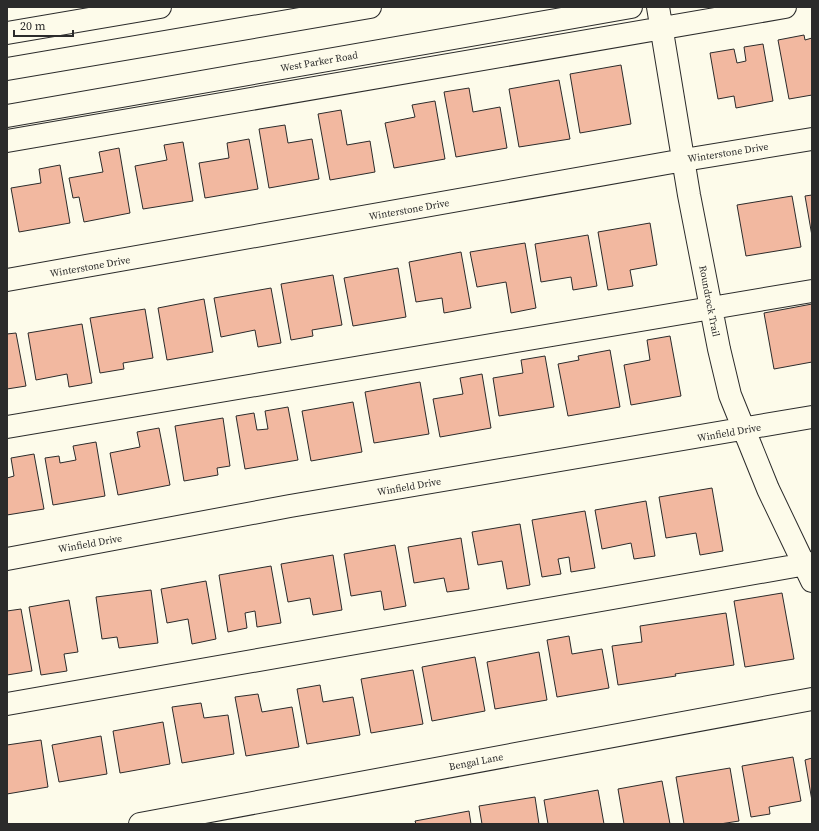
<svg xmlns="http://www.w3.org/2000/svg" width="819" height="831" font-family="'Source Serif 4',serif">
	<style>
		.building { fill: #f2b8a0; stroke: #2b2b2b }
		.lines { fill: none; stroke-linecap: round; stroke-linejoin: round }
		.minor-casing { stroke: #2b2b2b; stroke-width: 24 }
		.major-casing { stroke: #2b2b2b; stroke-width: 24 }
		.minor { stroke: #fdfbea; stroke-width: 22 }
		.major { stroke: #fdfbea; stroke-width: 22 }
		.labels { text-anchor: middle; stroke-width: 3; stroke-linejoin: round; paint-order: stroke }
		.street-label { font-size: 10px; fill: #2b2b2b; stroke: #fdfbea }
	</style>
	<rect width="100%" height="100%" fill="#fdfbea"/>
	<path class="building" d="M 804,35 L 805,40 L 812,38 L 812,95 L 789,99 L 778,40 Z
		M 763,44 L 773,101 L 736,108 L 734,96 L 718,99 L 710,53 L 734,49 L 737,63 L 746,61 L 744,47 Z
		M 621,65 L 631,124 L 580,133 L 570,74 Z
		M 559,80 L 570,139 L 519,147 L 509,89 Z
		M 469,88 L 473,112 L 500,107 L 507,148 L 456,157 L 444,92 Z
		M 435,101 L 445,159 L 394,168 L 385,123 L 415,117 L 412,105 Z
		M 341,110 L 347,145 L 370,141 L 375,172 L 330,180 L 318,114 Z
		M 285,125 L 288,143 L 312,139 L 319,179 L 269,188 L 259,129 Z
		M 249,139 L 258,189 L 205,198 L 199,163 L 229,158 L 227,143 Z
		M 183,142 L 193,201 L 143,209 L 135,166 L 167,160 L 164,145 Z
		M 119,148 L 130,213 L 84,222 L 79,197 L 73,198 L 69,178 L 103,172 L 99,152 Z
		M 60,165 L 70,223 L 19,232 L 11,188 L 41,183 L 39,169 Z
		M 812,195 L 812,236 L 805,196 Z
		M 792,196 L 801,247 L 746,256 L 737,205 Z
		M 650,223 L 657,265 L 630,270 L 633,286 L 608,290 L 598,232 Z
		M 588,235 L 597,286 L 573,290 L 571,277 L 541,282 L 535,244 Z
		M 525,243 L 536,308 L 511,313 L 506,282 L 477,287 L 470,252 Z
		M 461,252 L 471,308 L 444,313 L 442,298 L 416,302 L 409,262 Z
		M 398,268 L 406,317 L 353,326 L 344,278 Z
		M 333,275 L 342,325 L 312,330 L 313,336 L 291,340 L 281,284 Z
		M 271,288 L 281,343 L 258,347 L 255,330 L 221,337 L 214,298 Z
		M 204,299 L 213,352 L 167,360 L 158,308 Z
		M 812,304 L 812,362 L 774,369 L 764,313 Z
		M 145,309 L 153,358 L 123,363 L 124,369 L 100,373 L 90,318 Z
		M 82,324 L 92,383 L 69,387 L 67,374 L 36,380 L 28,333 Z
		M 16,333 L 26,386 L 7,389 L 7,334 Z
		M 670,336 L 681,396 L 631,405 L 624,365 L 650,360 L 647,340 Z
		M 610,350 L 620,407 L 568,416 L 558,364 L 579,360 L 578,356 Z
		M 545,356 L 554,407 L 499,416 L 493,378 L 523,373 L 521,360 Z
		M 482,374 L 491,428 L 440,437 L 433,399 L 463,394 L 460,378 Z
		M 420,382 L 429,434 L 374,443 L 365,392 Z
		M 353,402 L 362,452 L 311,461 L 302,411 Z
		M 288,407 L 298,460 L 245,469 L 236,416 L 254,413 L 257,430 L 268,429 L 265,411 Z
		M 223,418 L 230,466 L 217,468 L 218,475 L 184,481 L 175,426 Z
		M 159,428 L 170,485 L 118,495 L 110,453 L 140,447 L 137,432 Z
		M 96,442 L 105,496 L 53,505 L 45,458 L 59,456 L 60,463 L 76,460 L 73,446 Z
		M 34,454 L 44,509 L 7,515 L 7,478 L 14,476 L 11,458 Z
		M 712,488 L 723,551 L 700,555 L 696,533 L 666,538 L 659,497 Z
		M 646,501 L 655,556 L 634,559 L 631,543 L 602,549 L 595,510 Z
		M 585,511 L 595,568 L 571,572 L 569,557 L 558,559 L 561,574 L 542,577 L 532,520 Z
		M 520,524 L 530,585 L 507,589 L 502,561 L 478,565 L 472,532 Z
		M 461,538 L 469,589 L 447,592 L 444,578 L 414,583 L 408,547 Z
		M 395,545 L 406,606 L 384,610 L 381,591 L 351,596 L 344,554 Z
		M 333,555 L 342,610 L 313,615 L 310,598 L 288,602 L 281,564 Z
		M 271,566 L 281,623 L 257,627 L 255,611 L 245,613 L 247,628 L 228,632 L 219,575 Z
		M 206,581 L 216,639 L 192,644 L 188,619 L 167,623 L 161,589 Z
		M 151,590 L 158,643 L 119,648 L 117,637 L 102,639 L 96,597 Z
		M 782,593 L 794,659 L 745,667 L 734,601 Z
		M 69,600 L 78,652 L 64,654 L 67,671 L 41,675 L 29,607 Z
		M 21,609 L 32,671 L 7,675 L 7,611 Z
		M 726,613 L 734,665 L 675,674 L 676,676 L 618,685 L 612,646 L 642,642 L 640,626 Z
		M 569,636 L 572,654 L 602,649 L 609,688 L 557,697 L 547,640 Z
		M 539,652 L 547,700 L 495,709 L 487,662 Z
		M 475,657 L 485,711 L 432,721 L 422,667 Z
		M 413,670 L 423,724 L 371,733 L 361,679 Z
		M 320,685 L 323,702 L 353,697 L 360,735 L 307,744 L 297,689 Z
		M 258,694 L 262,712 L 292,707 L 299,747 L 246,756 L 235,697 Z
		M 201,703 L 204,718 L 228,715 L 234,754 L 182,763 L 172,707 Z
		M 163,722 L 170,764 L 120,773 L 113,731 Z
		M 101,736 L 107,774 L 59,782 L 52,745 Z
		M 41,740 L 48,787 L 7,794 L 7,745 Z
		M 793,757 L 801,801 L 769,807 L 770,814 L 751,817 L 742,766 Z
		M 812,758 L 812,801 L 805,760 Z
		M 730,768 L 739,821 L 720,824 L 684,824 L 676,777 Z
		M 662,781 L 670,824 L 624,824 L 618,789 Z
		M 598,790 L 604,824 L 548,824 L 544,800 Z
		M 535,797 L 539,824 L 482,824 L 479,806 Z
		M 469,811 L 471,824 L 416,824 L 415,821 Z"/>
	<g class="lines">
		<g class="minor-casing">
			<path id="minor" d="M 658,7 L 689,195 L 719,349 L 730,395 L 768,489 L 812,581
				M 7,33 L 160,7
				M 7,141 L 785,7
				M 7,280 L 684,160 L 812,139
				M 7,427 L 812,291
				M 7,559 L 290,506 L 812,417
				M 7,704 L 812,563
				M 140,824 L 812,699"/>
		</g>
		<g class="major-casing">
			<path id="major" d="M 7,69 L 370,7
				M 7,116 L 631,7"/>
		</g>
		<use href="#minor" class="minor"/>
		<use href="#major" class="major"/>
	</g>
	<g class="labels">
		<g class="street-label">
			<text transform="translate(319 61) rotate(-10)" y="4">West Parker Road</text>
			<text transform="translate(728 152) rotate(-9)" y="4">Winterstone Drive</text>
			<text transform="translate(409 209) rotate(-10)" y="4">Winterstone Drive</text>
			<text transform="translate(90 266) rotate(-10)" y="4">Winterstone Drive</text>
			<text transform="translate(710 301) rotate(79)" y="4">Roundrock Trail</text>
			<text transform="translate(729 432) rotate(-10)" y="4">Winfield Drive</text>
			<text transform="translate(409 486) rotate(-10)" y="4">Winfield Drive</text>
			<text transform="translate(90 543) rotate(-10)" y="4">Winfield Drive</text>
			<text transform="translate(476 761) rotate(-11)" y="4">Bengal Lane</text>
		</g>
	</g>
	<rect width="819" height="831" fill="none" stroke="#2b2b2b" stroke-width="16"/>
	<path d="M14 30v6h59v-6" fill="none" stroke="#2b2b2b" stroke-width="2"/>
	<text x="20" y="30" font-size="12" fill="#2b2b2b" stroke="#fdfbea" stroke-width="3" paint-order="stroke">20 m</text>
</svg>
